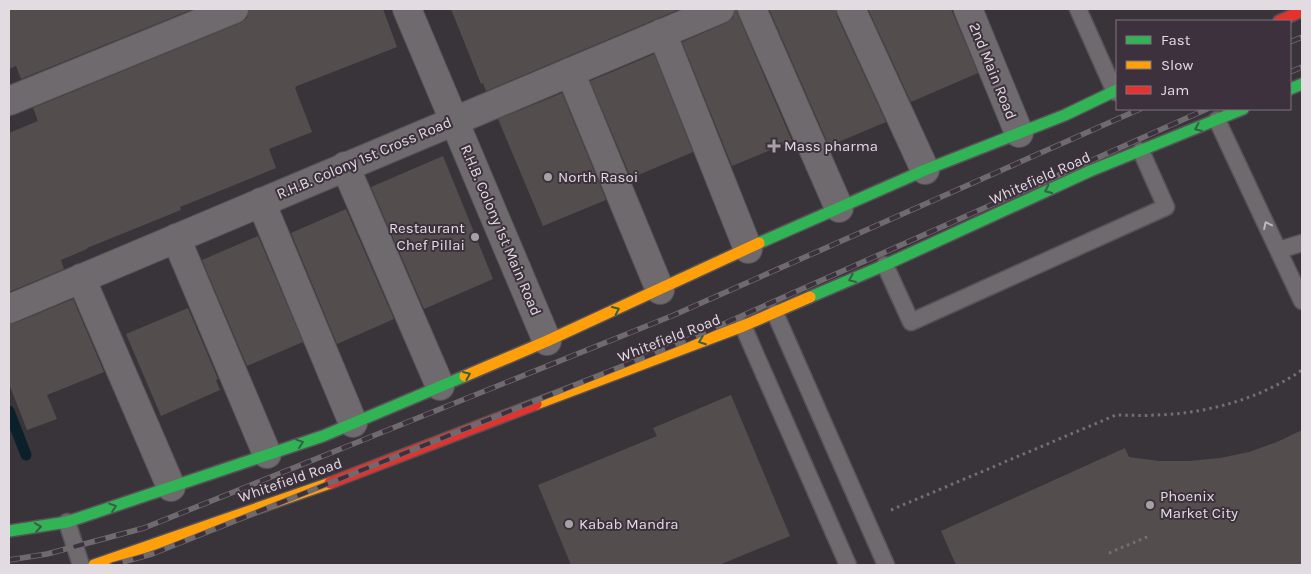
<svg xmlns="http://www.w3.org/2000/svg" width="1311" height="574" font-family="Karla,sans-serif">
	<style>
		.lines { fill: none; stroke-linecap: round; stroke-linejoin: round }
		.stream { stroke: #0b2028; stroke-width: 11 }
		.building { fill: #534d4e }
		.lane-casing { stroke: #575257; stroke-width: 19 }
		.street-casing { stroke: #575257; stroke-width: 30 }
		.fast-casing { stroke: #575257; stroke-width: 14 }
		.slow-casing { stroke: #575257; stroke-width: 14 }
		.jam-casing { stroke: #575257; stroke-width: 14 }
		.path { stroke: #736f73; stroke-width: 3; stroke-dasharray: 2.5 4; stroke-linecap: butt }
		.lane { stroke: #6e6a6e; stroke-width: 16 }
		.street { stroke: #6e6a6e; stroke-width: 28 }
		.fast { stroke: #30b455; stroke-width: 11 }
		.slow { stroke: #ff9f0a; stroke-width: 11 }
		.jam { stroke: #e5322d; stroke-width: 11 }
		.rail-casing { stroke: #6e6a6e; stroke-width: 5.5 }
		.rail { stroke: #3c313c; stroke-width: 4; stroke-dasharray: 11; stroke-linecap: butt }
		.oneway { stroke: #385f45 }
		.oneway2 { stroke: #bfb9bf }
		.poi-dot { fill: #a7a1a7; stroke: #3c313c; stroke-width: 2 }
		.labels { text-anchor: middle; stroke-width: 4; stroke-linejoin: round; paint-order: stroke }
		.street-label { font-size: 15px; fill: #e2dbe2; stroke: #3c313c }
		.poi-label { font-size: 15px; fill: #e2dbe2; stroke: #3c313c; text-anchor: start }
	</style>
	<rect width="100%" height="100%" fill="#393439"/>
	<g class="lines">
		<path class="stream" d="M 9,411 L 26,455"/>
	</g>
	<path class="building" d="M 9,9 L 193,9 L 21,79 L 16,66 L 9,69 Z
		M 249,9 L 383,9 L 397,47 L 297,86 L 295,88 L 312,132 L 269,149 L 276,168 L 180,207 L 181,210 L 87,248 L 87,249 L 61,260 L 64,269 L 9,292 L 9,133 L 38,121 L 33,108 L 240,23 L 247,18 Z
		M 451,9 L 680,9 L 486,91 L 483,83 L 481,84 Z
		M 735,9 L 737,9 L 738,15 L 792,141 L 732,166 L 682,42 L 726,23 L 733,18 Z
		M 769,9 L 836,9 L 837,16 L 886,122 L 829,146 Z
		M 868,9 L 951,9 L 978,73 L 911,102 Z
		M 654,54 L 693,152 L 631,178 L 590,81 Z
		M 562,93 L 606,200 L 543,226 L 498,119 Z
		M 443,156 L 493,279 L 424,309 L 371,187 Z
		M 346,209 L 394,319 L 337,344 L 291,233 Z
		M 258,236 L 303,342 L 247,366 L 202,260 Z
		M 73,299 L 104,372 L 47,395 L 57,419 L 27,430 L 9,384 L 9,324 L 15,323 Z
		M 188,308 L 218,379 L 216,380 L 220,390 L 161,416 L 126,334 Z
		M 731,395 L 790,536 L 719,565 L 571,565 L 538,485 L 657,436 L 653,428 Z
		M 1302,430 L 1302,565 L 956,565 L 941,531 L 1125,448 L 1129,457 L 1159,461 L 1189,461 L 1220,458 L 1249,452 L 1277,442 Z"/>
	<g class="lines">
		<g class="lane-casing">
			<path id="lane" d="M 1078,9 L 1115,92
				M 1217,120 L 1302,301
				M 1279,250 L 1302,243
				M 885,265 L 911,322 L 1166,207 L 1141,151
				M 775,313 L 886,565
				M 743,326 L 848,565
				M 67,522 L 81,565"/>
		</g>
		<g class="street-casing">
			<path id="street" d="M 407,9 L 547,341
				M 752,9 L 839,208
				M 851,9 L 925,170
				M 968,9 L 1019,133
				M 662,33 L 748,249
				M 570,72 L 660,290
				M 9,101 L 234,9
				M 345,166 L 440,386
				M 261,202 L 353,423
				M 176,238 L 267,454
				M 81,278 L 171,487
				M 9,309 L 720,9"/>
		</g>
		<g class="fast-casing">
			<path id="fast" d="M 1290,89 L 1302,84
				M 759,243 L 925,170 L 1065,115 L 1117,90
				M 810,297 L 885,265 L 1090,171 L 1243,109
				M 9,531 L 67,522 L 323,436 L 465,376"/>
		</g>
		<g class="slow-casing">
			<path id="slow" d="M 465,376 L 547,341 L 759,243
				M 536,404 L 743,326 L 810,297
				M 94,565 L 330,483"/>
		</g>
		<g class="jam-casing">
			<path id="jam" d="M 1279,21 L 1302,11
				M 330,483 L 536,404"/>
		</g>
		<path class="path" d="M 891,510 L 1116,415 C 1129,415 1142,416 1155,415 C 1205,414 1260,399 1302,370
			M 1109,553 L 1149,536"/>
		<use href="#lane" class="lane"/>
		<use href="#street" class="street"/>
		<use href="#fast" class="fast"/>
		<use href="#slow" class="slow"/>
		<use href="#jam" class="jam"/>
		<g class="rail-casing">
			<path id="rail" d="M 1290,42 L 1302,37
				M 1290,72 L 1302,67
				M 9,560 L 47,554 L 144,528 L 674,315 L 1140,109
				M 112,565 L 152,554 L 685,341 L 1207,109"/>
		</g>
		<use href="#rail" class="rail"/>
	</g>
	<defs><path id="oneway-chevron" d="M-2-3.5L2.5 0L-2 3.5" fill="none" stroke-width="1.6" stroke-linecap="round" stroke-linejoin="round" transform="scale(1.25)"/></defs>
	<g class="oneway">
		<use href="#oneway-chevron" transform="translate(1198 128) rotate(157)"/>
		<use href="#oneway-chevron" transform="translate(1048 190) rotate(155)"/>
		<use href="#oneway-chevron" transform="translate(852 279) rotate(157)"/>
		<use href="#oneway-chevron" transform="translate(616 310) rotate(-25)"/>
		<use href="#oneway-chevron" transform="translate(702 341) rotate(159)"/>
		<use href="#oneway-chevron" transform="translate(467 375) rotate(-23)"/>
		<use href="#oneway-chevron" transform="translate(300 443) rotate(-19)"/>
		<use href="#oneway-chevron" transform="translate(113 507) rotate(-19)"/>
		<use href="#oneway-chevron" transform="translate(38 527) rotate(-9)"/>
	</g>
	<use class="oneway2" href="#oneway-chevron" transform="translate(1267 225) rotate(-115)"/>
	<g class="poi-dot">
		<path d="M771.5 138.5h5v5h5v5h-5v5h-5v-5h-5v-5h5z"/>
		<circle cx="548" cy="177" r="5"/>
		<circle cx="475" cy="237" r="5"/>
		<circle cx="1150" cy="505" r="5"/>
		<circle cx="569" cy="524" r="5"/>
	</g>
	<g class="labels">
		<g class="street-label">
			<text transform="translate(993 71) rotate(68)" y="5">2nd Main Road</text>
			<text transform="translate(364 158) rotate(-23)" y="5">R.H.B. Colony 1st Cross Road</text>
			<text transform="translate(1040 178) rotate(-24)" y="5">Whitefield Road</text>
			<text transform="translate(501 230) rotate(67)" y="5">R.H.B. Colony 1st Main Road</text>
			<text transform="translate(669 338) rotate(-21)" y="5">Whitefield Road</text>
			<text transform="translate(290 480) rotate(-19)" y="5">Whitefield Road</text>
		</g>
		<g class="poi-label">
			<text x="784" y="151">Mass pharma</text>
			<text x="558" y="182">North Rasoi</text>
			<text x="465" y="233" text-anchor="end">Restaurant<tspan x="465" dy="17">Chef Pillai</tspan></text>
			<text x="1160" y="501">Phoenix<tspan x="1160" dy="17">Market City</tspan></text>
			<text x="579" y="529">Kabab Mandra</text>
		</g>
	</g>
	<rect width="1311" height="574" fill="none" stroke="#e2dbe2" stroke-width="20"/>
	<rect x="1116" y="20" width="175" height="90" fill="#3c313c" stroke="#7e757e"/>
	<rect x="1126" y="36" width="25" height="8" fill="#30b455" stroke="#7e757e"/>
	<text x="1161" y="45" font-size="15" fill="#e2dbe2">Fast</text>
	<rect x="1126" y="61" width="25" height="8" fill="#ff9f0a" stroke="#7e757e"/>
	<text x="1161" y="70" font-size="15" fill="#e2dbe2">Slow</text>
	<rect x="1126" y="86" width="25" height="8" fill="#e5322d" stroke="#7e757e"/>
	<text x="1161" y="95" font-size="15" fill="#e2dbe2">Jam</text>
</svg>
